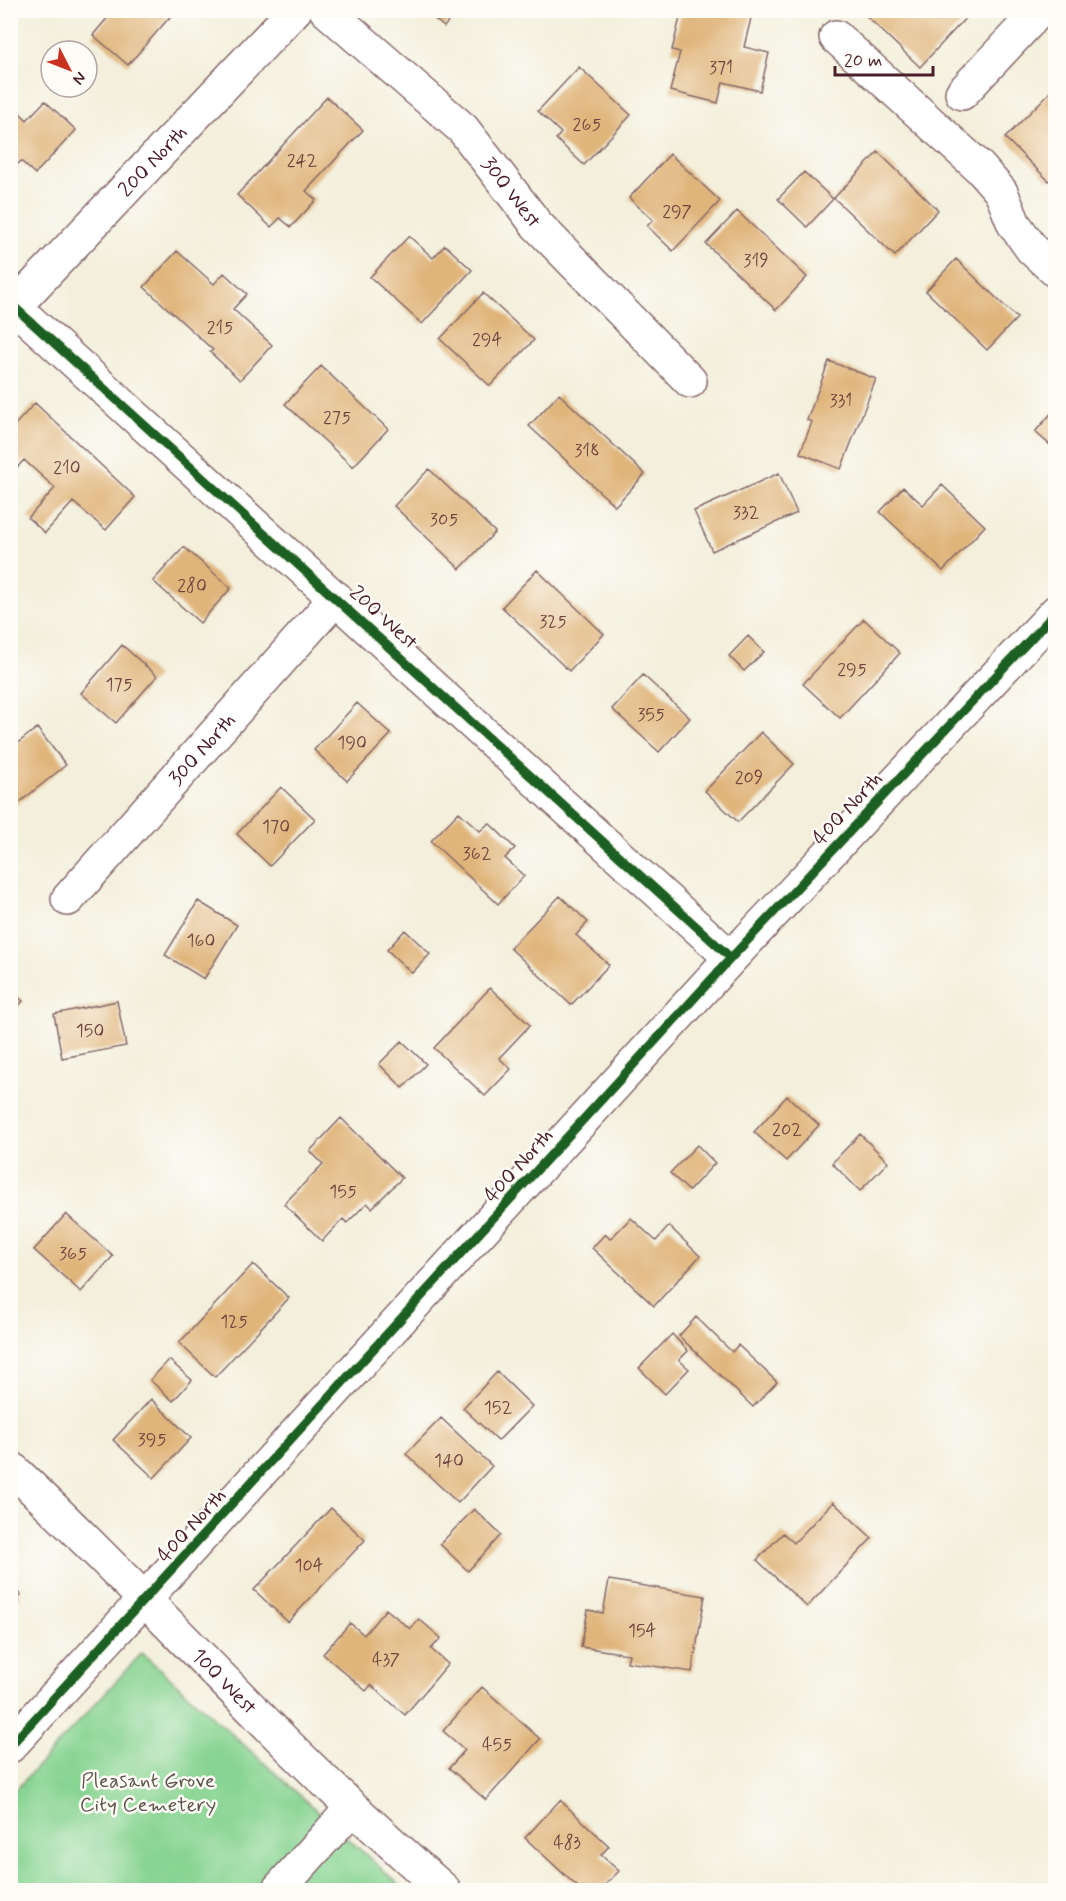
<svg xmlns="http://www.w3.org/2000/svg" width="1066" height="1901" font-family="Mynerve,sans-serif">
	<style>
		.green { fill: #88d492; stroke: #697a5e; stroke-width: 1.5 }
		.building { fill: #e0b57b }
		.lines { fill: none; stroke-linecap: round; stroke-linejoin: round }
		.minor-casing { stroke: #856869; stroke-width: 36 }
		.minor { stroke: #fff; stroke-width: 33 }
		.cycleway-casing { stroke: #fdfcf7; stroke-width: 13 }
		.cycleway { stroke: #1b5e20; stroke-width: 9 }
		.labels { text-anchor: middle; stroke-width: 5; stroke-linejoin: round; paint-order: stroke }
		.number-label { font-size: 18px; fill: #70443f }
		.street-label { font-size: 21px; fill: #4a1f2b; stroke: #fdfcf7 }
		.park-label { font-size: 21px; fill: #5d554a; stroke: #fdfcf7 }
	</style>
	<rect width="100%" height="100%" fill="#fdfcf7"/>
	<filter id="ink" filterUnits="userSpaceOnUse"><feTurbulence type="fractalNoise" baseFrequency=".0167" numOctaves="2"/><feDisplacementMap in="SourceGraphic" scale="12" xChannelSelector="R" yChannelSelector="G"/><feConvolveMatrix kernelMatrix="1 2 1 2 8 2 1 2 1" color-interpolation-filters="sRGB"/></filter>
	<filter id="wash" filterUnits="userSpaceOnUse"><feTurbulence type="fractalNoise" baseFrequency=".008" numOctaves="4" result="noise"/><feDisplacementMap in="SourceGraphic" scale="24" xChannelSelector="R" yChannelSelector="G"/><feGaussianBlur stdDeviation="1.35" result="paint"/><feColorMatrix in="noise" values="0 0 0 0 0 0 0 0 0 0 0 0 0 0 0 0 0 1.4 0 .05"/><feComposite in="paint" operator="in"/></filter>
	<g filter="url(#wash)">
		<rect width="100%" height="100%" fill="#f3efdb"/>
		<path class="green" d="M 142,1653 L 405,1890 L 11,1890 L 10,1796 Z"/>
		<g id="blocks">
			<path class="building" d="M 114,10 L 176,10 L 128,65 L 93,35 Z
				M 424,10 L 457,10 L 444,27 Z
				M 682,10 L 753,10 L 744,47 L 769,53 L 760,91 L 723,82 L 718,103 L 670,91 L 680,52 L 672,50 Z
				M 860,10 L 973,10 L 920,67 Z
				M 579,67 L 631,115 L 584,165 L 556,139 L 561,133 L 538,111 Z
				M 1056,86 L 1056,174 L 1049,181 L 1005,138 Z
				M 327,97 L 363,130 L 306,191 L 316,200 L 291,227 L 280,218 L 271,227 L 237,195 Z
				M 45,101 L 76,130 L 35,174 L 21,161 L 10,172 L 10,111 L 14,107 L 27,120 Z
				M 878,152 L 938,210 L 895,256 L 834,198 Z
				M 670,154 L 720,201 L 673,251 L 647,226 L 653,220 L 629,198 Z
				M 804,172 L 833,199 L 807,227 L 778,199 Z
				M 737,211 L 807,277 L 776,310 L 706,244 Z
				M 409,236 L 433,258 L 445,245 L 472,270 L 422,324 L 370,277 Z
				M 177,251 L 214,284 L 224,273 L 247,294 L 233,309 L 272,345 L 240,380 L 210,352 L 213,350 L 144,287 Z
				M 956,259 L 1017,318 L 987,350 L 926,291 Z
				M 483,293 L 534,340 L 490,386 L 440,339 Z
				M 829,361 L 876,379 L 841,469 L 800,453 L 812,422 L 807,420 Z
				M 321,366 L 388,429 L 353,467 L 285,404 Z
				M 559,394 L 645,474 L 615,506 L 529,426 Z
				M 35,403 L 135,497 L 106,530 L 73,502 L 45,533 L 28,518 L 55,488 L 24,460 L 10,475 L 10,430 Z
				M 1056,408 L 1056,450 L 1035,432 Z
				M 429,469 L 495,532 L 460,569 L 394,506 Z
				M 779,473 L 797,513 L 712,551 L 694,511 Z
				M 942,485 L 985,526 L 943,571 L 880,512 L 903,487 L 923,505 Z
				M 184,547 L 231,588 L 200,623 L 153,581 Z
				M 537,570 L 604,634 L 569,671 L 502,607 Z
				M 864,619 L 900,653 L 840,718 L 803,684 Z
				M 748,636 L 764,652 L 744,671 L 729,656 Z
				M 122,645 L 157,676 L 116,723 L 81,693 Z
				M 643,675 L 690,718 L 659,752 L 612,709 Z
				M 357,703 L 391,734 L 347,781 L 314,750 Z
				M 37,728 L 66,765 L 10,810 L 10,749 Z
				M 761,732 L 794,764 L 738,822 L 705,791 Z
				M 281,787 L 315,819 L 270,866 L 237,834 Z
				M 459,812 L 480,831 L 489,823 L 515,848 L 505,858 L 524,876 L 498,904 L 431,841 Z
				M 560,896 L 588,922 L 576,935 L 609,965 L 571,1005 L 510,948 Z
				M 198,901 L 237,925 L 204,979 L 165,955 Z
				M 405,930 L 430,954 L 412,973 L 387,950 Z
				M 490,988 L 530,1025 L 499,1058 L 511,1069 L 485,1096 L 434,1048 Z
				M 10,990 L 23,1001 L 10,1015 Z
				M 117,1001 L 126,1046 L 62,1058 L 54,1014 Z
				M 402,1041 L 426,1064 L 403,1088 L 379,1064 Z
				M 787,1096 L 819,1125 L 786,1161 L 754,1132 Z
				M 341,1118 L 402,1178 L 372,1208 L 367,1203 L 347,1223 L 343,1219 L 322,1241 L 284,1204 L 323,1164 L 310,1151 Z
				M 860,1134 L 888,1162 L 860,1191 L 832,1163 Z
				M 697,1145 L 715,1163 L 689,1191 L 670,1173 Z
				M 66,1214 L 113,1256 L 81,1292 L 34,1250 Z
				M 631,1218 L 656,1241 L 669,1226 L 700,1256 L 654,1306 L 592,1248 L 605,1234 L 610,1239 Z
				M 253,1264 L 289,1298 L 215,1377 L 179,1343 Z
				M 696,1317 L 732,1352 L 738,1345 L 777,1382 L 753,1407 L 679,1336 Z
				M 672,1334 L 688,1351 L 679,1360 L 689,1369 L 665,1394 L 639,1368 Z
				M 169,1360 L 192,1380 L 173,1401 L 150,1380 Z
				M 497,1372 L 532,1406 L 498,1441 L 463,1408 Z
				M 151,1399 L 191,1438 L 154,1478 L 113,1440 Z
				M 441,1418 L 492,1466 L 458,1503 L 406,1454 Z
				M 833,1502 L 872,1538 L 807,1607 L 757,1560 L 783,1533 L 794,1543 Z
				M 331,1508 L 365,1540 L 288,1622 L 254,1590 Z
				M 474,1509 L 501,1535 L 468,1571 L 440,1544 Z
				M 609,1580 L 705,1596 L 692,1672 L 627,1662 L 629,1654 L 581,1647 L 588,1610 L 603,1613 Z
				M 10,1585 L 21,1595 L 10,1606 Z
				M 386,1609 L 410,1629 L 419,1619 L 441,1638 L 431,1649 L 448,1664 L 405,1715 L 371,1685 L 366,1691 L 323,1654 L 350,1623 L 364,1635 Z
				M 482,1687 L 540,1739 L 486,1800 L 449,1768 L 465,1750 L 443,1731 Z
				M 560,1800 L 609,1846 L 601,1855 L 619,1871 L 600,1890 L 581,1890 L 525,1838 Z"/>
		</g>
	</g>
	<g filter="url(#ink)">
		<use href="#blocks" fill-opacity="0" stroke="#856869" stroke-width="1.5"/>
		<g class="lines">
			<g class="minor-casing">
				<g id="minor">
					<path id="s1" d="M 326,10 L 463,129 L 537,225 L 690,381"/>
					<path d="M 836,37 L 980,168 L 1001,192 L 1014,224 L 1032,249 L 1056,271"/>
					<path d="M 962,93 L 1040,10"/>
					<path d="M 10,303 L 731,958"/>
					<path id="s2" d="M 10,311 L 295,10"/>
					<path id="s3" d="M 68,899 L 336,598"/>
					<path id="s4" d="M 10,1467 C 100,1551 184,1641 271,1728 C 326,1785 385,1838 444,1890"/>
					<path d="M 10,1746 L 731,958 L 1056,612"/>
					<path d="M 278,1890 L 352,1808"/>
				</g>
			</g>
			<use href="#minor" class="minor"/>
			<g class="cycleway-casing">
				<path id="cycleway" d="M 10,303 L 731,958
					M 10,1746 L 731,958 L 1056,612"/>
			</g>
			<use href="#cycleway" class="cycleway"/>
		</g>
	</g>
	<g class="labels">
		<g class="number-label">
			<text x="721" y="73">371</text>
			<text x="587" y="130">265</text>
			<text x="302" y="166">242</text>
			<text x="677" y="217">297</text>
			<text x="756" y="266">319</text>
			<text x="220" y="333">215</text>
			<text x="487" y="345">294</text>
			<text x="841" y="406">331</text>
			<text x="337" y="423">275</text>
			<text x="587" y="456">318</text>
			<text x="67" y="473">210</text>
			<text x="746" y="518">332</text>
			<text x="444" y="525">305</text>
			<text x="192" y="591">280</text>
			<text x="553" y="627">325</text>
			<text x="852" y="675">295</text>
			<text x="119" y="690">175</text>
			<text x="651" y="720">355</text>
			<text x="352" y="748">190</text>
			<text x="749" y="783">209</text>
			<text x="276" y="832">170</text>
			<text x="477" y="859">362</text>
			<text x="201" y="946">160</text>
			<text x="90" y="1036">150</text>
			<text x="787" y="1135">202</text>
			<text x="343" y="1197">155</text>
			<text x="73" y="1259">365</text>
			<text x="234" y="1327">125</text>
			<text x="498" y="1413">152</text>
			<text x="152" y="1445">395</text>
			<text x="449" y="1466">140</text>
			<text x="309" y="1571">104</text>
			<text x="642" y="1636">154</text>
			<text x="386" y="1665">437</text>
			<text x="497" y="1750">455</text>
			<text x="567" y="1848">483</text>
		</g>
		<g class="street-label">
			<text dy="7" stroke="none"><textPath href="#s2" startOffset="207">200 North</textPath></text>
			<text dy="7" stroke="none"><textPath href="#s1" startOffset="261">300 West</textPath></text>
			<text transform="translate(384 617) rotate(42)" y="7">200 West</text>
			<text dy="7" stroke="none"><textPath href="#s3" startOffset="201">300 North</textPath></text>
			<text transform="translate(847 808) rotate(-47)" y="7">400 North</text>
			<text transform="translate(518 1165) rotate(-48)" y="7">400 North</text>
			<text transform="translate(191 1525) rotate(-48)" y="7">400 North</text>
			<text dy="7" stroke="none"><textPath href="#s4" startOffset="303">100 West</textPath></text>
		</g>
		<g class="park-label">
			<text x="148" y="1787">Pleasant Grove<tspan x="148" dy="24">City Cemetery</tspan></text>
		</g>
	</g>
	<rect width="1066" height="1901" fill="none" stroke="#fdfcf7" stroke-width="36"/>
	<g transform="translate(69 69) rotate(132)"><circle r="28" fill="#fdfcf7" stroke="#b5a4a5" stroke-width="1.5"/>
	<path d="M0-4.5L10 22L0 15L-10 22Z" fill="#c8321e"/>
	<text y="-9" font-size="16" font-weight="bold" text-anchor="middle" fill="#4a1f2b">N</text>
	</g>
	<path d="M835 66v9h98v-9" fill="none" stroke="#4a1f2b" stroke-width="3"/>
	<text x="844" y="66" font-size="18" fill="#4a1f2b" stroke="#fdfcf7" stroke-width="4.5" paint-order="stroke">20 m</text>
</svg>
